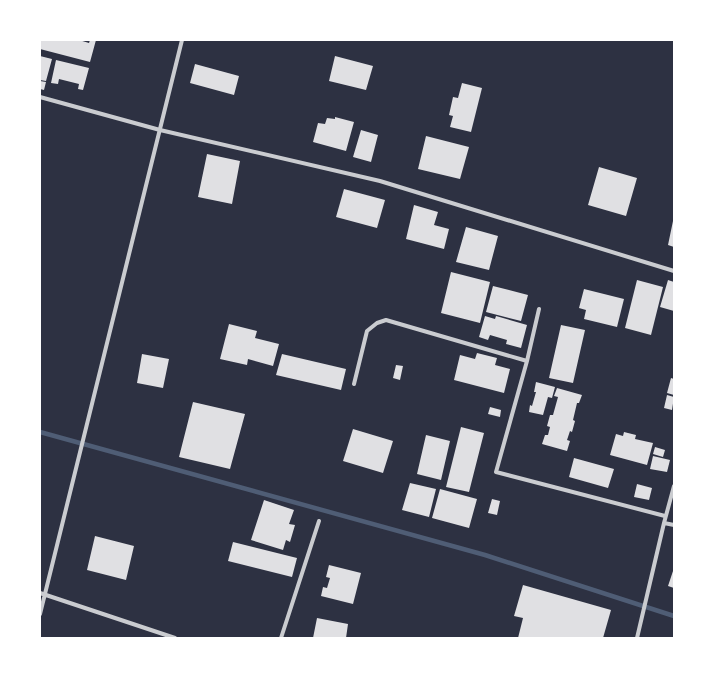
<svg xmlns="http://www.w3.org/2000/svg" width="714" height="678" font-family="Spectral,serif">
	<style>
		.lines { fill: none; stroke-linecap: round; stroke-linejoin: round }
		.stream { stroke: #4f5d75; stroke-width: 4.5 }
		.building { fill: #e0e0e3 }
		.minor { stroke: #caccd0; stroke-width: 4 }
	</style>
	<rect width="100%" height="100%" fill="#2d3142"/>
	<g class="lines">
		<path class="stream" d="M 40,432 L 485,555 L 674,616"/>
	</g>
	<path class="building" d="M 40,40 L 79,40 L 89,43 L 90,40 L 96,40 L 90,62 L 40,49 Z
		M 40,56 L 52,59 L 46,81 L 40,80 Z
		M 335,56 L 373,66 L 366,90 L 329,81 Z
		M 56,60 L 89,68 L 83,90 L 78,89 L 79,84 L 59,79 L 58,84 L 51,83 Z
		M 195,64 L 239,76 L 234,95 L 190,83 Z
		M 40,81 L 46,82 L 44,90 L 40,89 Z
		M 462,83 L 482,88 L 471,132 L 450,127 L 453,116 L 449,115 L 453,97 L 458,98 Z
		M 335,117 L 354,122 L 346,151 L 313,142 L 318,123 L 325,124 L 327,118 L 335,119 Z
		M 361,130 L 378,135 L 371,162 L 353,157 Z
		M 426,136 L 469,147 L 460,179 L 418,169 Z
		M 207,154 L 240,161 L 232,204 L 198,197 Z
		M 599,167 L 637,178 L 626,216 L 588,205 Z
		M 344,189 L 385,200 L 377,228 L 336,217 Z
		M 414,205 L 438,212 L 434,225 L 449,229 L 444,249 L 406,239 Z
		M 673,221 L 674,221 L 674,247 L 668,245 Z
		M 466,227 L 498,236 L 489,270 L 456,262 Z
		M 451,272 L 490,282 L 480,323 L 441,313 Z
		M 637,280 L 663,287 L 651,335 L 625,328 Z
		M 668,280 L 674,282 L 674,311 L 660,307 Z
		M 493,286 L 528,295 L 521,321 L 486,312 Z
		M 584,289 L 624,299 L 617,327 L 584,319 L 586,310 L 579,308 Z
		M 485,316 L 495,319 L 496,316 L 527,325 L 521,348 L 506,344 L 507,340 L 490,335 L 488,340 L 479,337 Z
		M 229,324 L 257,331 L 255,338 L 279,344 L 273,366 L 248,359 L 247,365 L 220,359 Z
		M 561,325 L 585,330 L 573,383 L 549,378 Z
		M 477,353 L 497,358 L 495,365 L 510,369 L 504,393 L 454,380 L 460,355 L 475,359 Z
		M 142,354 L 169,359 L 163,388 L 137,383 Z
		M 282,354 L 346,369 L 341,390 L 276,375 Z
		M 396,365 L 403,366 L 400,380 L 393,378 Z
		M 671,378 L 674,379 L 674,395 L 667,393 Z
		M 536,382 L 555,387 L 552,398 L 548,397 L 543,415 L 529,412 L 530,405 L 532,406 L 536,392 L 534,392 Z
		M 557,388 L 582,395 L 579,403 L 577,403 L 573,420 L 575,421 L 572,432 L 570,431 L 567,440 L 570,441 L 567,451 L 542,444 L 545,435 L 548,435 L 550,427 L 547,426 L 550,415 L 553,415 L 558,397 L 554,396 Z
		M 667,395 L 674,397 L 672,410 L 664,408 Z
		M 193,402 L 245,414 L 230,469 L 179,457 Z
		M 490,407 L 501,410 L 500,417 L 488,414 Z
		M 461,427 L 484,433 L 469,492 L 446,487 Z
		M 353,429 L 393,441 L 383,473 L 343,461 Z
		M 624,432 L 636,435 L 635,439 L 653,443 L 647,465 L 610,455 L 616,434 L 623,436 Z
		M 426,435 L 450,441 L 441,480 L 417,474 Z
		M 655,447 L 665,450 L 663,457 L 653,454 Z
		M 653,456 L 670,460 L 667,472 L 650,469 Z
		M 574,458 L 614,469 L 608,488 L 569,477 Z
		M 410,483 L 436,489 L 429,517 L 402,510 Z
		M 637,484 L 652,488 L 649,500 L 634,497 Z
		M 440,489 L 477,499 L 469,528 L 432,518 Z
		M 492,499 L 500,501 L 497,515 L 488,513 Z
		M 264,500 L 294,510 L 289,524 L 295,525 L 290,542 L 286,540 L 283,550 L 251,540 Z
		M 95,536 L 134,546 L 126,580 L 87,570 Z
		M 233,542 L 297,558 L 292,577 L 228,561 Z
		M 329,565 L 361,573 L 353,604 L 321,596 L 323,587 L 327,588 L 330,578 L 326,577 Z
		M 674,568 L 674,588 L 668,586 Z
		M 523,585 L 611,610 L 603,638 L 518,638 L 523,618 L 514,616 Z
		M 317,618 L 348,624 L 346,638 L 313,638 Z"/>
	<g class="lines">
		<path class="minor" d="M 40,97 L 160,130 L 380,181 L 674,271
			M 539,309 L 527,361 L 496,472 L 665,516
			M 354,384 L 367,331 L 377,323 L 386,320 L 527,361
			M 664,523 L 674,525
			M 40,593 L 175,638
			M 40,614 L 182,40
			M 281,638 L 319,521
			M 637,638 L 664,523 L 674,486"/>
	</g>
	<rect width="714" height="678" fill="none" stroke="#ffffff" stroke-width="82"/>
</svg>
